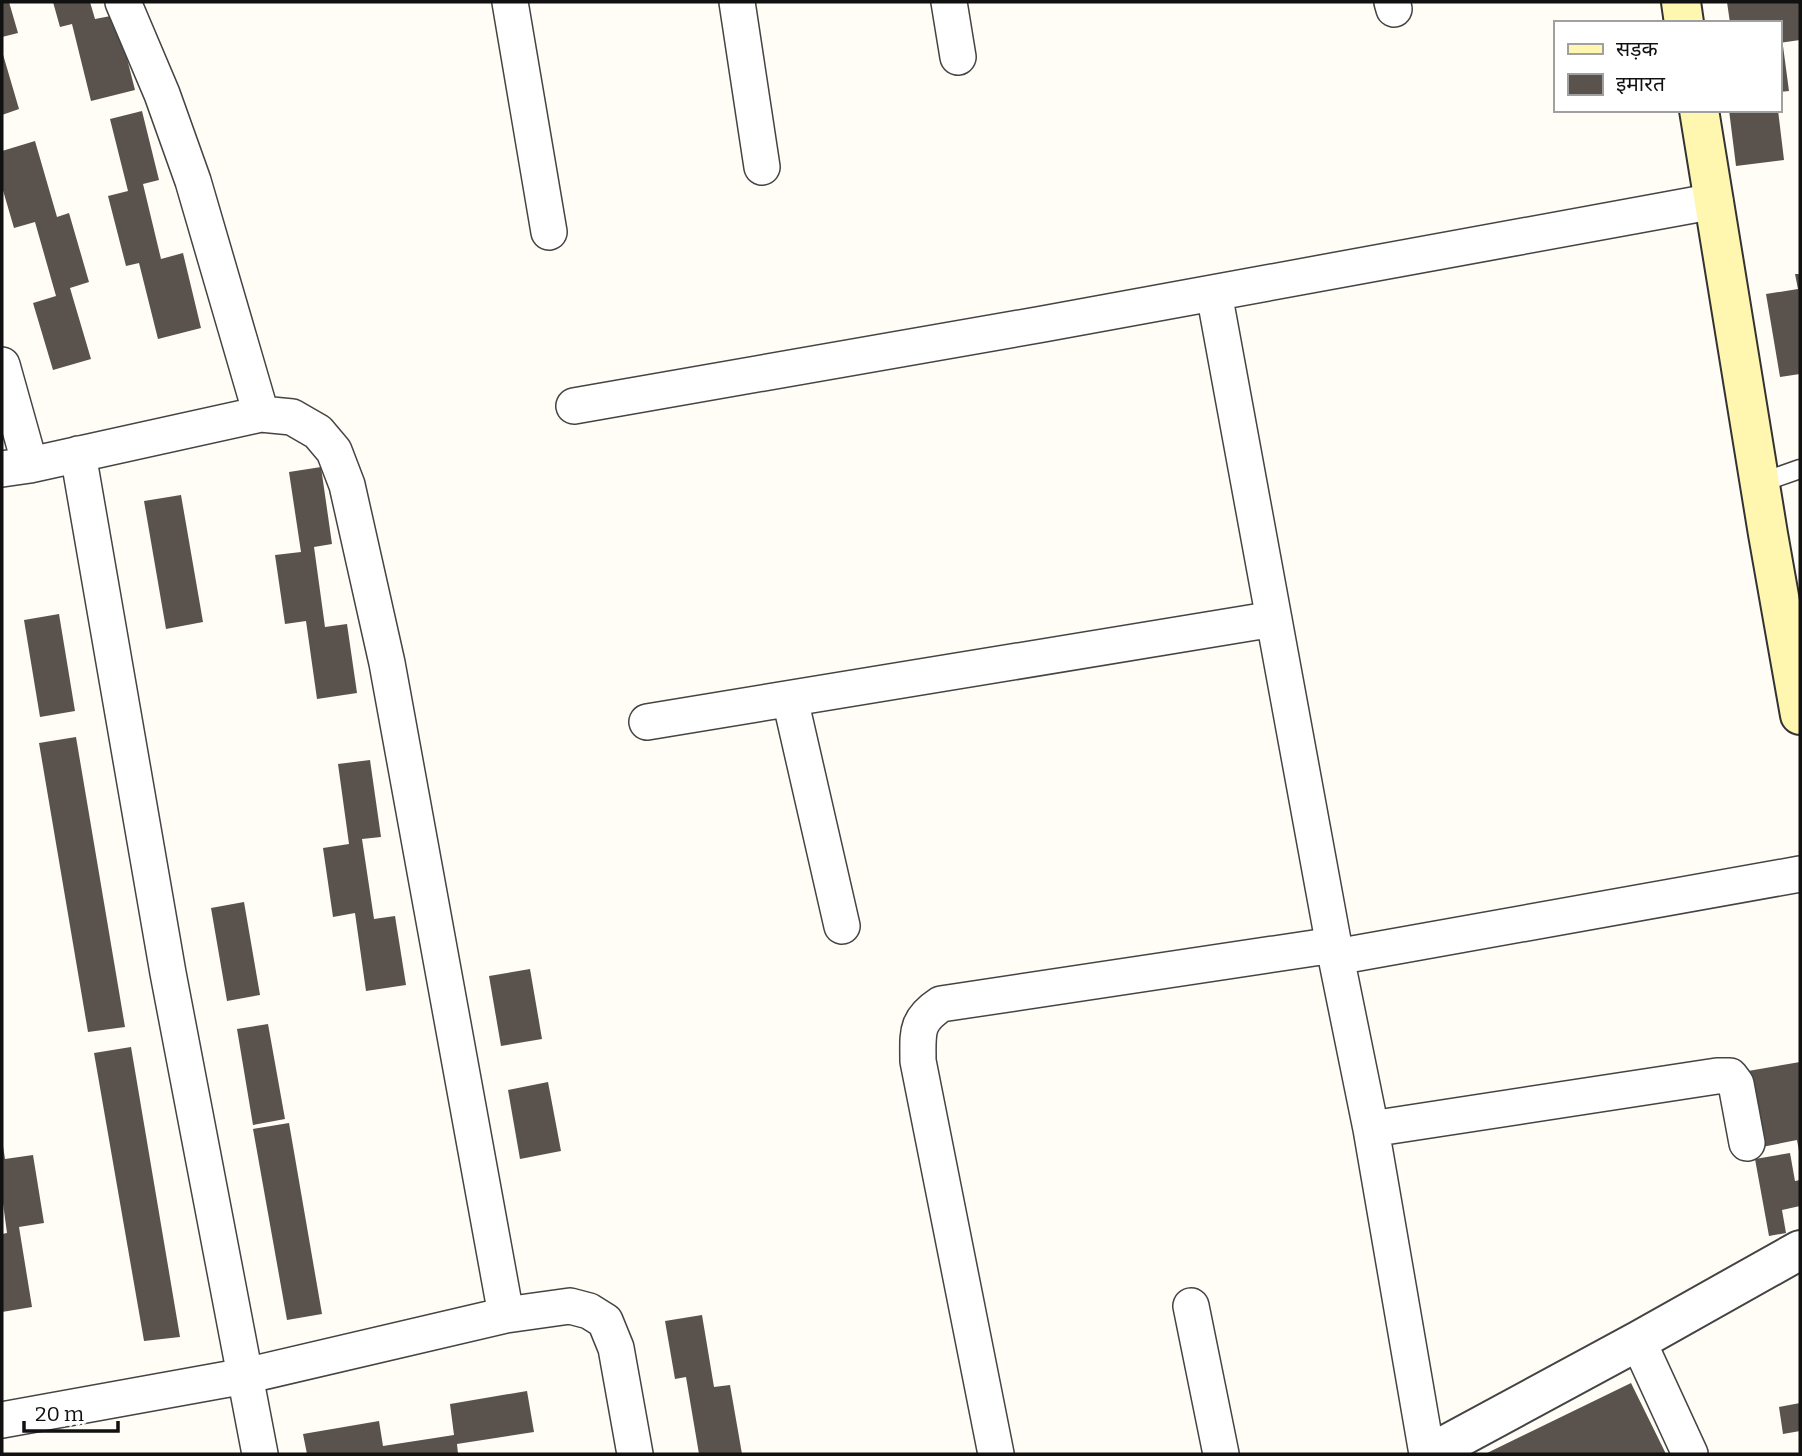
<svg xmlns="http://www.w3.org/2000/svg" width="1802" height="1456" font-family="Bitter,'Noto Sans Devanagari',serif">
	<style>
		.building { fill: #5a524d }
		.lines { fill: none; stroke-linecap: round; stroke-linejoin: round }
		.service-casing { stroke: #444; stroke-width: 21 }
		.minor-casing { stroke: #444; stroke-width: 38 }
		.tertiary-casing { stroke: #444; stroke-width: 42 }
		.secondary-casing { stroke: #333; stroke-width: 42 }
		.service { stroke: #fff; stroke-width: 18 }
		.minor { stroke: #fff; stroke-width: 35 }
		.tertiary { stroke: #fff; stroke-width: 38 }
		.secondary { stroke: #fff6b0; stroke-width: 38 }
	</style>
	<rect width="100%" height="100%" fill="#fffdf5"/>
	<path class="building" d="M 2,2 L 9,2 L 18,33 L 2,37 Z
		M 53,2 L 90,2 L 95,19 L 116,15 L 135,90 L 91,101 L 72,24 L 60,27 Z
		M 1727,2 L 1800,2 L 1800,40 L 1779,43 L 1779,23 L 1730,23 Z
		M 1783,46 L 1789,91 L 1779,92 L 1779,47 Z
		M 2,51 L 19,109 L 2,115 Z
		M 1729,110 L 1778,110 L 1784,160 L 1736,166 Z
		M 142,111 L 159,180 L 143,184 L 161,259 L 183,253 L 201,328 L 158,339 L 139,263 L 126,266 L 108,196 L 128,191 L 110,119 Z
		M 35,141 L 57,217 L 69,213 L 89,282 L 70,288 L 91,359 L 53,370 L 33,303 L 56,296 L 35,222 L 14,228 L 2,187 L 2,151 Z
		M 1795,274 L 1800,274 L 1800,374 L 1780,377 L 1766,294 L 1798,289 Z
		M 321,467 L 332,544 L 314,547 L 325,627 L 347,624 L 357,693 L 317,699 L 306,621 L 285,624 L 275,555 L 301,552 L 289,472 Z
		M 181,495 L 203,622 L 166,629 L 144,501 Z
		M 59,614 L 75,711 L 40,717 L 24,620 Z
		M 76,737 L 125,1027 L 88,1032 L 39,743 Z
		M 370,760 L 381,837 L 362,839 L 374,919 L 395,916 L 406,985 L 366,991 L 355,913 L 333,917 L 323,848 L 349,844 L 338,764 Z
		M 244,902 L 260,995 L 227,1001 L 211,908 Z
		M 530,969 L 542,1039 L 501,1046 L 489,976 Z
		M 268,1024 L 285,1119 L 253,1125 L 237,1029 Z
		M 131,1047 L 180,1337 L 144,1341 L 94,1053 Z
		M 1800,1062 L 1800,1150 L 1799,1151 L 1797,1140 L 1762,1147 L 1748,1071 Z
		M 548,1082 L 561,1151 L 520,1159 L 508,1090 Z
		M 289,1123 L 322,1314 L 287,1320 L 253,1129 Z
		M 2,1146 L 3,1146 L 5,1159 L 33,1155 L 44,1223 L 19,1227 L 32,1307 L 2,1312 L 2,1234 L 7,1233 L 2,1196 Z
		M 1790,1153 L 1795,1181 L 1800,1180 L 1800,1206 L 1782,1210 L 1786,1233 L 1769,1236 L 1755,1159 Z
		M 702,1315 L 714,1387 L 730,1385 L 742,1454 L 699,1454 L 686,1377 L 675,1379 L 665,1321 Z
		M 1631,1383 L 1666,1454 L 1485,1454 Z
		M 527,1391 L 534,1432 L 457,1444 L 458,1454 L 307,1454 L 303,1434 L 379,1421 L 383,1446 L 454,1435 L 450,1404 Z
		M 1800,1403 L 1800,1431 L 1783,1434 L 1779,1407 Z"/>
	<g class="lines">
		<g class="service-casing">
			<path id="service" d="M 1760,483 L 1800,469"/>
		</g>
		<g class="minor-casing">
			<path id="minor" d="M 123,2 L 162,94 L 193,181 L 261,414
				M 510,2 L 549,232
				M 737,2 L 762,167
				M 949,2 L 958,57
				M 1392,2 L 1394,9
				M 1214,293 L 1336,957 L 1371,1129 L 1427,1454
				M 2,365 L 30,465
				M 574,406 L 1043,324 L 1715,201
				M 78,454 L 168,973 L 260,1454
				M 2,469 L 30,465 L 261,414 L 292,417 L 318,432 L 334,451 L 347,485 L 387,663 L 506,1315
				M 790,699 L 842,926
				M 647,722 L 1274,619
				M 1336,957 L 1800,874
				M 1371,1129 L 1717,1076 L 1730,1076 L 1736,1084 L 1747,1143
				M 1191,1306 L 1221,1454
				M 1638,1341 L 1690,1454
				M 2,1420 L 245,1376 L 506,1315 L 570,1306 L 589,1311 L 605,1321 L 616,1348 L 635,1454
				M 996,1454 L 918,1061 C 918,1033 915,1021 941,1004 L 1334,945"/>
		</g>
		<g class="tertiary-casing">
			<path id="tertiary" d="M 1429,1454 L 1638,1341 L 1800,1250"/>
		</g>
		<g class="secondary-casing">
			<path id="secondary" d="M 1681,2 L 1684,23
				M 1699,110 L 1768,534 L 1800,715"/>
		</g>
		<use href="#service" class="service"/>
		<use href="#minor" class="minor"/>
		<use href="#tertiary" class="tertiary"/>
		<use href="#secondary" class="secondary"/>
	</g>
	<rect width="1802" height="1456" fill="none" stroke="#111111" stroke-width="7"/>
	<rect x="1554" y="21" width="228" height="91" fill="#ffffff" stroke="#a0a0a0" stroke-width="2"/>
	<rect x="1568" y="44" width="35" height="10" fill="#fff6b0" stroke="#a0a0a0" stroke-width="2"/>
	<text x="1616" y="56" font-size="21" fill="#111111">सड़क</text>
	<rect x="1568" y="74" width="35" height="21" fill="#5a524d" stroke="#a0a0a0" stroke-width="2"/>
	<text x="1616" y="91" font-size="21" fill="#111111">इमारत</text>
	<path d="M24 1421v10h94v-10" fill="none" stroke="#111111" stroke-width="3.5"/>
	<text x="35" y="1421" font-size="21" fill="#111111" stroke="#ffffff" stroke-width="5" paint-order="stroke">20 m</text>
</svg>
